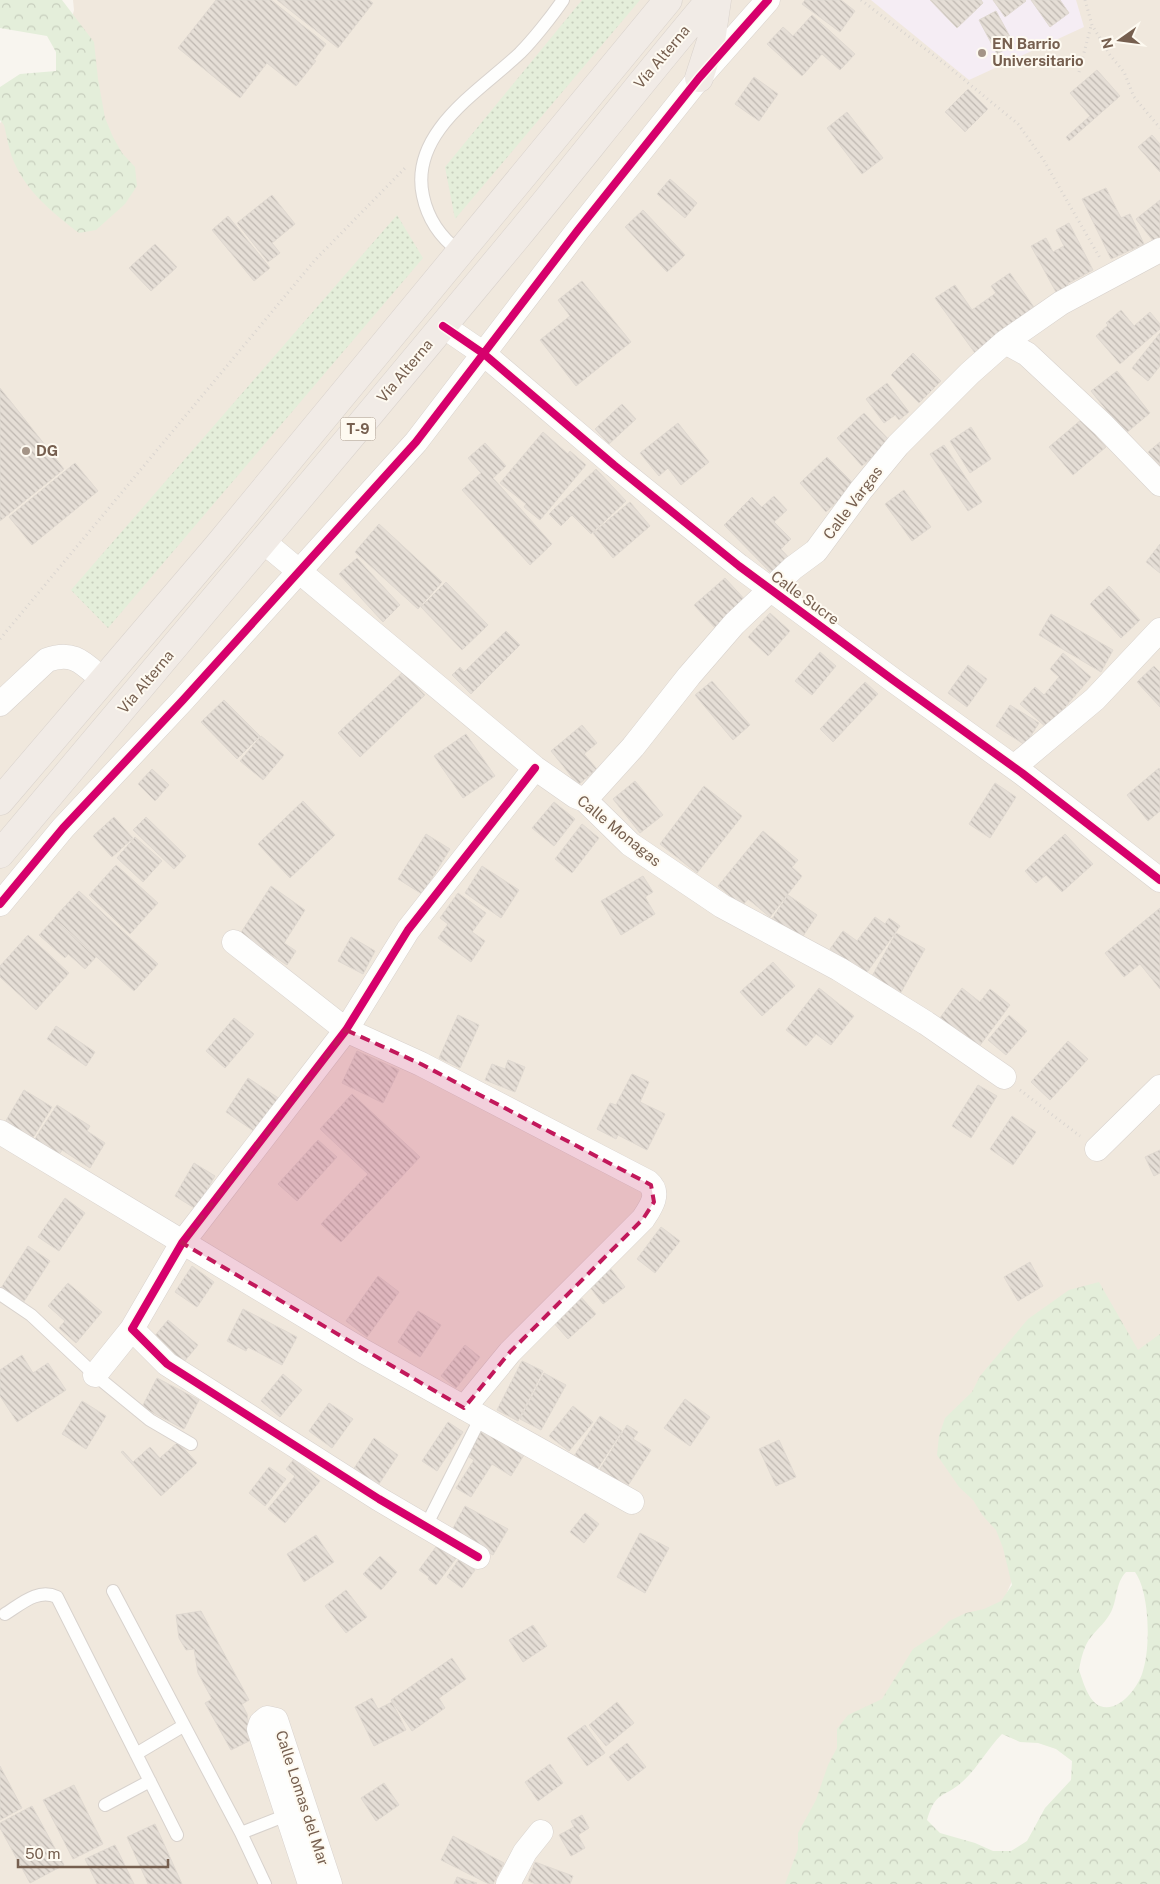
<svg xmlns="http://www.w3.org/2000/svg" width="1160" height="1884" font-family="'Public Sans',sans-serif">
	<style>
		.residential { fill: #f0e8dd }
		.education { fill: #f5edf4 }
		.green { fill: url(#green-dots) }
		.forest { fill: url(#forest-crowns); fill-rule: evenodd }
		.building { fill: url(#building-back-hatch); stroke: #e0d9d1 }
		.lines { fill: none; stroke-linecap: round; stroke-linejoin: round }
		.lane-casing { stroke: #d8d2cd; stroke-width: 14 }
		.street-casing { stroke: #d8d2cd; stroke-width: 25 }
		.highway-casing { stroke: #d9d2cc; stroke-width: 29 }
		.path { stroke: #dad5d0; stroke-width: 3; stroke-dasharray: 1 4; stroke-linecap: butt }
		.lane { stroke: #fefefd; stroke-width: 12 }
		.street { stroke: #fefefd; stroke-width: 24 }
		.highway { stroke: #f1ebe6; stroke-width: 28 }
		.cycleway-casing { stroke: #fefaf1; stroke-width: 11 }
		.cycleway { stroke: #d6006c; stroke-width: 8 }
		.marked { fill: #c2185b; fill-opacity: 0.2; stroke: #c2185b; stroke-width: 4; stroke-dasharray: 10 6; stroke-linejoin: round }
		.poi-dot { fill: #a49487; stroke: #fefaf1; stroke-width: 2 }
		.labels { text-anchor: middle; stroke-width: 4; stroke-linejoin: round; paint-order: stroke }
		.shield { fill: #fefaf1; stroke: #9f8e80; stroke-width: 1 }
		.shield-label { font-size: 14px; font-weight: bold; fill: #765f4f }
		.poi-label { font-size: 15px; font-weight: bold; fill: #765f4f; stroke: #fefaf1; text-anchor: start }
		.street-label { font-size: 15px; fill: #765f4f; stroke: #fefaf1 }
	</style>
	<defs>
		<pattern id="green-dots" width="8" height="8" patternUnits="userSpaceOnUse" patternTransform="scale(1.25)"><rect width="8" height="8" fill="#e4eeda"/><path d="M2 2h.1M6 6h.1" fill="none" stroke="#c7cebd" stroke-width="1.8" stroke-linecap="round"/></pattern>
		<pattern id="forest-crowns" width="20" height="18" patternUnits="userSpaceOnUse" patternTransform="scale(1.25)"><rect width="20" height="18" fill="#e4eeda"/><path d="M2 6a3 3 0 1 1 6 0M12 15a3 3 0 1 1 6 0" fill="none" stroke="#c7cebd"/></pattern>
		<pattern id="building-back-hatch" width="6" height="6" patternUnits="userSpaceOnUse" patternTransform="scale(1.25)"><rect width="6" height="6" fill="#e5ded6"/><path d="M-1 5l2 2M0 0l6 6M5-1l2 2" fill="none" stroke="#beb7b0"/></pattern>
	</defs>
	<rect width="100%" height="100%" fill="#f8f5ef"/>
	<path class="residential" d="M 73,0 L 1160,0 L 1160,1353 L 1060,1468 L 937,1757 L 867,1884 L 0,1884 L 0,123 L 57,78 L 74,10 Z"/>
	<path class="education" d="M 871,0 L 1076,0 L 1084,27 L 969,80 Z"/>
	<path class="green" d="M 582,0 L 640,0 L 455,219 L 445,167 Z
		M 397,215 L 423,258 L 108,628 L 71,590 Z"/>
	<path class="forest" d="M 0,0 L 62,0 L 94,42 L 98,79 L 105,118 L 113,137 L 122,153 L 135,167 L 137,186 L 125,204 L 96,230 L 79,233 C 53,213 27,192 14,162 C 9,151 7,137 4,125 L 0,120 L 0,87 L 20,74 L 56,71 L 56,52 L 47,36 L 0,28 Z
		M 1099,1282 L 1138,1350 L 1160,1334 L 1160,1884 L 785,1884 L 798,1849 L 798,1833 L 816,1800 L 828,1765 L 837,1748 L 837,1729 L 848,1715 L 882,1699 L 913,1649 L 936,1634 L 949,1621 L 966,1613 L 984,1609 L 1001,1601 L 1012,1585 L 1003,1548 L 996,1530 L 983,1516 L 973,1500 L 959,1487 L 937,1455 L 939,1436 L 945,1418 L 972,1392 L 980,1376 L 1028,1319 L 1069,1290 ZM 1126,1572 L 1135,1572 C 1150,1593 1151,1649 1142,1674 C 1137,1688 1119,1713 1100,1706 C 1088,1701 1083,1681 1079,1670 C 1081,1659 1084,1645 1091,1637 C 1098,1628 1106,1622 1111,1612 C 1118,1598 1115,1584 1126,1572 ZM 1002,1734 L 1020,1742 L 1038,1743 L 1056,1749 L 1072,1761 L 1071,1780 L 1045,1808 L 1027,1841 L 1011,1851 L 993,1851 L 975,1843 L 940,1833 L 927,1820 C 936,1790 943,1799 962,1782 C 977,1769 988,1748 1002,1734 Z"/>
	<path class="building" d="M 216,0 L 271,0 L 326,44 L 314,60 L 316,61 L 296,86 L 267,63 L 240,98 L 178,48 Z
		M 277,0 L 369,0 L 373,3 L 338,48 Z
		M 805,0 L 841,0 L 855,11 L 840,32 L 802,4 Z
		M 930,0 L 981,0 L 983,3 L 957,28 Z
		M 993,0 L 1025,0 L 1026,1 L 1005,17 Z
		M 1031,0 L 1060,0 L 1069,13 L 1050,27 Z
		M 996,11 L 1014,44 L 997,54 L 979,20 Z
		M 812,15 L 855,54 L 840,70 L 822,54 L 802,76 L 767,44 L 783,27 L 793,36 Z
		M 1097,70 L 1120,96 L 1069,141 L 1066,137 L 1090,116 L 1070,93 Z
		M 754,77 L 778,94 L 759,121 L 735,104 Z
		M 968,89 L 988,109 L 965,132 L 945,112 Z
		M 847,112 L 883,158 L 862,174 L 827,128 Z
		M 1152,135 L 1160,144 L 1160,172 L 1138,147 Z
		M 670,179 L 697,203 L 685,218 L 657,194 Z
		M 1106,188 L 1121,218 L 1130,214 L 1144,244 L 1111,259 L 1082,199 Z
		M 272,195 L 295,224 L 272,243 L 280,253 L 268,262 L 237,223 Z
		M 1160,200 L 1160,237 L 1154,242 L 1136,219 Z
		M 643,210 L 685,255 L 667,272 L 625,227 Z
		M 228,216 L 270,268 L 254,281 L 212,230 Z
		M 1069,223 L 1093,270 L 1067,284 L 1069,288 L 1057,294 L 1031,246 L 1046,238 L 1053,252 L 1064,246 L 1056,230 Z
		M 155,244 L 177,267 L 151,291 L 129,268 Z
		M 1010,273 L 1036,310 L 975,353 L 935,298 L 955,285 L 972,310 L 996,293 L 991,286 Z
		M 582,281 L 631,342 L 576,386 L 540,340 L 570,316 L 558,300 Z
		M 1121,310 L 1134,326 L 1150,312 L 1160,324 L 1160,329 L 1120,364 L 1096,336 L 1108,325 L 1106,323 Z
		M 1160,333 L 1160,366 L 1148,381 L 1132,368 Z
		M 913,353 L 941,381 L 919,403 L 891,375 Z
		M 1117,371 L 1150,413 L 1125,434 L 1091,391 Z
		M 887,383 L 909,412 L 899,420 L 895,415 L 884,423 L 866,399 Z
		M 0,388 L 64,469 L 0,521 Z
		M 622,404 L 636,419 L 609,444 L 595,429 Z
		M 864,413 L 890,441 L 862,466 L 837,438 Z
		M 1082,419 L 1106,447 L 1073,475 L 1049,447 Z
		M 678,423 L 709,462 L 681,485 L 668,468 L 659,476 L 640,453 Z
		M 971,427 L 991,459 L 970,473 L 950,441 Z
		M 543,432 L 568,454 L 570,451 L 586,465 L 540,520 L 524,507 L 526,504 L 500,483 Z
		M 1160,442 L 1160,466 L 1148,452 Z
		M 485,443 L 506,466 L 493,478 L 552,544 L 530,565 L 462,490 L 481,473 L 468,458 Z
		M 944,445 L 982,502 L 968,511 L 930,454 Z
		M 827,457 L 855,485 L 826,512 L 800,483 Z
		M 75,463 L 98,491 L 32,545 L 9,517 Z
		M 596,469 L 626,501 L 591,534 L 572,515 L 561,526 L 549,514 Z
		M 904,490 L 931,527 L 912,541 L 885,504 Z
		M 774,496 L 787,510 L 774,522 L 791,539 L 781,549 L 790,559 L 773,575 L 724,525 L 752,497 L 762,507 Z
		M 630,502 L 650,526 L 613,558 L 593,533 Z
		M 379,524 L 442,582 L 418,609 L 355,552 Z
		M 1160,544 L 1160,573 L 1146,562 Z
		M 357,558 L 400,605 L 383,622 L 339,574 Z
		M 725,578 L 747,602 L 717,630 L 694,605 Z
		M 446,582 L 488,625 L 462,650 L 421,607 Z
		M 1109,586 L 1140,620 L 1121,638 L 1090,604 Z
		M 770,613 L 790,631 L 768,656 L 748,637 Z
		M 1051,614 L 1113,650 L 1101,672 L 1039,635 Z
		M 506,631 L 520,645 L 471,694 L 452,675 L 460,667 L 464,672 Z
		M 820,652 L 836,666 L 812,695 L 795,681 Z
		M 1063,653 L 1091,677 L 1047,728 L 1020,704 L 1035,687 L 1044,695 L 1059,677 L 1050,669 Z
		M 968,665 L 987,679 L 967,707 L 948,693 Z
		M 1154,666 L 1160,672 L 1160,707 L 1137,682 Z
		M 403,672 L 425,695 L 360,757 L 338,733 Z
		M 712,681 L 750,725 L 733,740 L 695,695 Z
		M 865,682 L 878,694 L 833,742 L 820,729 Z
		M 224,700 L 260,736 L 237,759 L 201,722 Z
		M 1010,705 L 1039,723 L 1025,745 L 996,726 Z
		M 582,725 L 597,743 L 584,754 L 597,769 L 578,785 L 551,751 Z
		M 466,734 L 495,776 L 463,798 L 434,756 Z
		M 261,736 L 284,755 L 263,780 L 240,761 Z
		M 1159,768 L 1160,770 L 1160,811 L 1148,821 L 1127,795 Z
		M 152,769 L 169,785 L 155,801 L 138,784 Z
		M 635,781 L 663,815 L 640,833 L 613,799 Z
		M 995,783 L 1016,797 L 990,838 L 969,824 Z
		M 704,786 L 742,816 L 697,873 L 660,844 Z
		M 303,801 L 335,835 L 290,878 L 258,844 Z
		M 554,802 L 575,819 L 554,846 L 532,828 Z
		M 114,817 L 133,838 L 112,857 L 93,836 Z
		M 146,817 L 186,856 L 174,869 L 133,830 Z
		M 582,824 L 599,838 L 572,873 L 555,859 Z
		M 763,831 L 798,860 L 792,867 L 802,876 L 770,917 L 748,899 L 742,906 L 718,886 Z
		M 426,834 L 450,849 L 422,894 L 398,879 Z
		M 1065,834 L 1093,864 L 1062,892 L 1046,875 L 1036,883 L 1025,871 Z
		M 135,837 L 162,861 L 143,882 L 117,858 Z
		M 116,865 L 158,903 L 130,934 L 89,895 Z
		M 482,866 L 519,890 L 501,918 L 465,893 Z
		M 643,876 L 653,892 L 645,897 L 655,914 L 621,935 L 601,901 Z
		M 271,886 L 305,910 L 284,943 L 296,951 L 287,965 L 240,934 Z
		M 79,891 L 158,964 L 134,991 L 54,918 Z
		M 458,893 L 486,913 L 472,932 L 485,941 L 471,962 L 438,938 L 448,924 L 440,918 Z
		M 788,895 L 817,915 L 801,939 L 772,919 Z
		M 1160,908 L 1160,989 L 1140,964 L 1124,977 L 1105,953 Z
		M 875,917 L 885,924 L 889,918 L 900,926 L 865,975 L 830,949 L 843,931 L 857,941 Z
		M 54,919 L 96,957 L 85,969 L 68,954 L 65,958 L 39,935 Z
		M 896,933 L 925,949 L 900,994 L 871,978 Z
		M 28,935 L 69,973 L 36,1010 L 0,977 L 0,966 Z
		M 351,937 L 375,951 L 363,974 L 338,961 Z
		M 773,962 L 795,986 L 762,1016 L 740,992 Z
		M 819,988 L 854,1016 L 831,1045 L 816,1034 L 806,1046 L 786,1030 Z
		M 962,988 L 980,1002 L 990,989 L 1010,1005 L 975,1052 L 937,1022 Z
		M 458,1015 L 479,1025 L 460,1068 L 439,1058 Z
		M 1009,1015 L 1027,1031 L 1006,1055 L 988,1040 Z
		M 234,1018 L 254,1034 L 225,1068 L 206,1051 Z
		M 56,1026 L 95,1052 L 86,1066 L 47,1039 Z
		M 1068,1041 L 1088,1059 L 1050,1100 L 1031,1082 Z
		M 357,1051 L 399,1070 L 383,1103 L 342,1083 Z
		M 508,1060 L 525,1067 L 515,1092 L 485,1080 L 492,1064 L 505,1069 Z
		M 632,1074 L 649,1082 L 640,1102 L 665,1114 L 647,1150 L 618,1135 L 616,1139 L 597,1129 L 610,1103 L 616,1105 Z
		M 248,1078 L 280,1099 L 258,1134 L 226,1112 Z
		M 978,1085 L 997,1096 L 971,1138 L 952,1126 Z
		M 24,1090 L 52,1107 L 31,1141 L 4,1124 Z
		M 352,1094 L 420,1157 L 341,1242 L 321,1224 L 368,1174 L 320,1129 Z
		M 57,1105 L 90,1126 L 87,1131 L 105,1143 L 90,1168 L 62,1150 L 57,1158 L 33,1142 Z
		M 1012,1116 L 1036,1132 L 1013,1165 L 990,1149 Z
		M 318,1140 L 337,1157 L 297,1201 L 278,1184 Z
		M 1160,1150 L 1160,1173 L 1154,1176 L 1145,1157 Z
		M 194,1163 L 215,1176 L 196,1209 L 175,1196 Z
		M 65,1198 L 85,1213 L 59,1251 L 38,1237 Z
		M 661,1227 L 680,1241 L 655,1273 L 637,1259 Z
		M 28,1246 L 50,1261 L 23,1303 L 1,1288 Z
		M 1030,1262 L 1043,1286 L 1018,1301 L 1004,1277 Z
		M 192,1266 L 214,1282 L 197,1307 L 175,1292 Z
		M 611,1269 L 625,1287 L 603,1304 L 589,1286 Z
		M 378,1276 L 399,1292 L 367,1337 L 346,1321 Z
		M 68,1283 L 102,1312 L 76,1343 L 59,1328 L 65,1321 L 48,1306 Z
		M 580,1296 L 596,1314 L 568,1339 L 552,1321 Z
		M 243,1309 L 297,1337 L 282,1365 L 248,1347 L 246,1351 L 227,1341 Z
		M 418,1311 L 441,1325 L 420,1357 L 398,1342 Z
		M 168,1320 L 198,1345 L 183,1363 L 153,1338 Z
		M 465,1345 L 480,1357 L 456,1388 L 441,1376 Z
		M 22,1355 L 33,1373 L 48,1363 L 66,1390 L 17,1422 L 0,1396 L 0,1370 Z
		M 522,1361 L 543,1371 L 518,1421 L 497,1410 Z
		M 544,1373 L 566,1385 L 541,1430 L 520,1419 Z
		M 283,1374 L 302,1390 L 280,1417 L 261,1401 Z
		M 157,1378 L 199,1400 L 184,1429 L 142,1407 Z
		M 685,1399 L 710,1417 L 690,1446 L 664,1428 Z
		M 82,1401 L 106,1416 L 86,1449 L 62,1434 Z
		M 329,1403 L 353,1419 L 332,1448 L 309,1431 Z
		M 573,1406 L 593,1422 L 569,1451 L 549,1436 Z
		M 600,1416 L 622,1431 L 596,1471 L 574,1456 Z
		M 448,1422 L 463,1432 L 437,1471 L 422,1461 Z
		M 627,1425 L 638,1432 L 633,1439 L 651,1450 L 627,1487 L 600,1469 Z
		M 483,1429 L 524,1455 L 511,1476 L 492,1464 L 471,1497 L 456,1488 L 474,1460 L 466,1455 Z
		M 374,1438 L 398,1455 L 375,1490 L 351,1473 Z
		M 779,1440 L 796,1477 L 776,1486 L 759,1449 Z
		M 178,1442 L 197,1463 L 161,1496 L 121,1452 L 123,1451 L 133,1462 L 150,1447 L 160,1458 Z
		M 294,1459 L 320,1481 L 285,1523 L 268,1509 L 295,1476 L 286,1469 Z
		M 269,1467 L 286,1479 L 265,1506 L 249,1493 Z
		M 465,1506 L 508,1529 L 493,1555 L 451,1532 Z
		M 585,1513 L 599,1524 L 584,1543 L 570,1532 Z
		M 640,1533 L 669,1548 L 645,1593 L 617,1577 Z
		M 316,1535 L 334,1562 L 304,1582 L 287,1554 Z
		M 438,1544 L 457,1557 L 436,1585 L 428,1579 L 429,1577 L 419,1570 Z
		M 380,1556 L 397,1572 L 381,1590 L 363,1574 Z
		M 459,1559 L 475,1570 L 462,1588 L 447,1577 Z
		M 346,1590 L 367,1617 L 346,1633 L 325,1606 Z
		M 201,1611 L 249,1700 L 242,1704 L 247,1714 L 251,1740 L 231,1750 L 205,1703 L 212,1699 L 198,1673 L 194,1649 L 186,1650 L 179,1638 L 176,1615 Z
		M 533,1625 L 547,1646 L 523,1662 L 509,1640 Z
		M 452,1658 L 466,1679 L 439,1698 L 445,1708 L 412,1731 L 391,1700 Z
		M 372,1698 L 378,1709 L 392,1702 L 406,1730 L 374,1746 L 355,1707 Z
		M 617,1702 L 634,1723 L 606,1746 L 589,1725 Z
		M 585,1725 L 605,1753 L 587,1766 L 567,1738 Z
		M 627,1743 L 646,1767 L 628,1781 L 609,1757 Z
		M 550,1764 L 563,1783 L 538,1801 L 525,1782 Z
		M 0,1766 L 22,1808 L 0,1820 Z
		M 384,1783 L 399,1805 L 376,1821 L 361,1798 Z
		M 74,1785 L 103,1844 L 73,1859 L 43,1800 Z
		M 32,1806 L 64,1865 L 30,1883 L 0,1828 L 0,1823 Z
		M 582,1815 L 589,1828 L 578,1835 L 585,1848 L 571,1856 L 559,1835 L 574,1827 L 571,1821 Z
		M 155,1824 L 182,1884 L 148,1884 L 127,1837 Z
		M 453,1836 L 504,1863 L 493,1884 L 489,1884 L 441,1860 Z
		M 115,1845 L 134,1884 L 97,1884 L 85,1859 Z
		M 535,1862 L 573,1876 L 570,1884 L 536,1884 L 528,1881 Z
		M 457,1877 L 477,1883 L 476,1884 L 454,1884 Z"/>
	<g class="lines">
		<g class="lane-casing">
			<path id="lane" d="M 460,252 C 441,238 428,220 423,196 C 409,132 480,91 520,53 C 533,40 552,16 563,0
				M 0,1294 L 31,1315 L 95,1375 L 150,1420 L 191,1444
				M 426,1526 L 481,1417
				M 113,1591 L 241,1833 L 265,1884
				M 5,1614 C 21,1604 38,1588 57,1597 L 177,1835
				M 136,1754 L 183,1726
				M 105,1805 L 150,1781
				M 241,1833 L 292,1813"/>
		</g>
		<g class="street-casing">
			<path id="street" d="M 443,326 L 484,354 L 614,465 L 739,566 L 893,680 L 1022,773 L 1160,880
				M 1005,342 L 1027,354 L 1103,425 L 1160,484
				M 264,542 L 535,768 L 575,796 L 585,800 L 630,844 L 722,906 L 839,969 L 926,1023 L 1004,1077
				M 0,704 L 47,660 C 74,650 84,664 103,680
				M 1014,767 L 1095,699 L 1160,630
				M 585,800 L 633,747 L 689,676 L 734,624 L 793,568 L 816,551 L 861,490 L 898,445 L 970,373 L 1005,342 L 1061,303 L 1160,250
				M 0,904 L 63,828 L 183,700 L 416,442 L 578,230 L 699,78 L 768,0
				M 234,942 L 346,1030 L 421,1064 L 648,1182 C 661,1193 651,1207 643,1219 L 510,1352 L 464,1408
				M 0,1132 L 363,1351 L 632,1502
				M 1097,1149 L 1160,1087
				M 95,1375 L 132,1329
				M 478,1557 L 379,1499 L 167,1364 L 132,1329 L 182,1243 L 346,1030 L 408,930 L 535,768
				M 310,1884 L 259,1729 L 261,1723 L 267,1718 L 276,1720 L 330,1884
				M 508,1884 L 525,1852 L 541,1832"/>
		</g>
		<g class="highway-casing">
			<path id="highway" d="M 699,78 L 711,41 L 717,0
				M 0,801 L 217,547 L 668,0
				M 0,854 C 174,649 345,444 516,238 C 581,159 644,78 710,0"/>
		</g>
		<path class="path" d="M 861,0 L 945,64 L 1018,124 L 1043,159 L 1100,258
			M 1085,0 L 1092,25 L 1110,55 L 1124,72 L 1134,97 L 1160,128
			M 1079,72 L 1091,26
			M 0,639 L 315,260 L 407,166
			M 1020,1090 L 1080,1136"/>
		<use href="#lane" class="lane"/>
		<use href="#street" class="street"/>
		<use href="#highway" class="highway"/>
		<g class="cycleway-casing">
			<path id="cycleway" d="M 443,326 L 484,354 L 614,465 L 739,566 L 893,680 L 1022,773 L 1160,880
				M 0,904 L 63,828 L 183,700 L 416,442 L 578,230 L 699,78 L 768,0
				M 478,1557 L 379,1499 L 167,1364 L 132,1329 L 182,1243 L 346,1030 L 408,930 L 535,768"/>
		</g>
		<use href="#cycleway" class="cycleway"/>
	</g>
	<path class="marked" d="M 346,1030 L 421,1064 L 651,1185 L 654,1202 L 643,1219 L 510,1352 L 464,1408 L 182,1243 Z"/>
	<g class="poi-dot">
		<circle cx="982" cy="53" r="5"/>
		<circle cx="26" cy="451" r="5"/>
	</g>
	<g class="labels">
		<rect class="shield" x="340.5" y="417.5" width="35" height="23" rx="4"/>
		<g class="shield-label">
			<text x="358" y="434">T-9</text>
		</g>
		<g class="poi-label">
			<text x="992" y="49">EN Barrio<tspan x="992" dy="17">Universitario</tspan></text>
			<text x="36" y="456">DG</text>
		</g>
		<g class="street-label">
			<text transform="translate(662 57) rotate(-50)" y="5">Vía Alterna</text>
			<text transform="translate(405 371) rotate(-50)" y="5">Vía Alterna</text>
			<text transform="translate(853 503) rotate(-53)" y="5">Calle Vargas</text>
			<text transform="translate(805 598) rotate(36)" y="5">Calle Sucre</text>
			<text transform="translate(146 682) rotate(-50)" y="5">Vía Alterna</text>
			<text transform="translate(619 831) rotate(39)" y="5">Calle Monagas</text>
			<text transform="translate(302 1798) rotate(72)" y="5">Calle Lomas del Mar</text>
		</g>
	</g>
	<g transform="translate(1120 40) rotate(256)" stroke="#fefaf1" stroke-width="4" paint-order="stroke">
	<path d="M0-4L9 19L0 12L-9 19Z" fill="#765f4f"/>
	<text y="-8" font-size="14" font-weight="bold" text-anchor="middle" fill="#765f4f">N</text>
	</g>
	<path d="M18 1859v8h150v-8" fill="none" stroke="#765f4f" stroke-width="2.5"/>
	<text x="25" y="1859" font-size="15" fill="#765f4f" stroke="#fefaf1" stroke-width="4" paint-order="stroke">50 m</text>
</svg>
